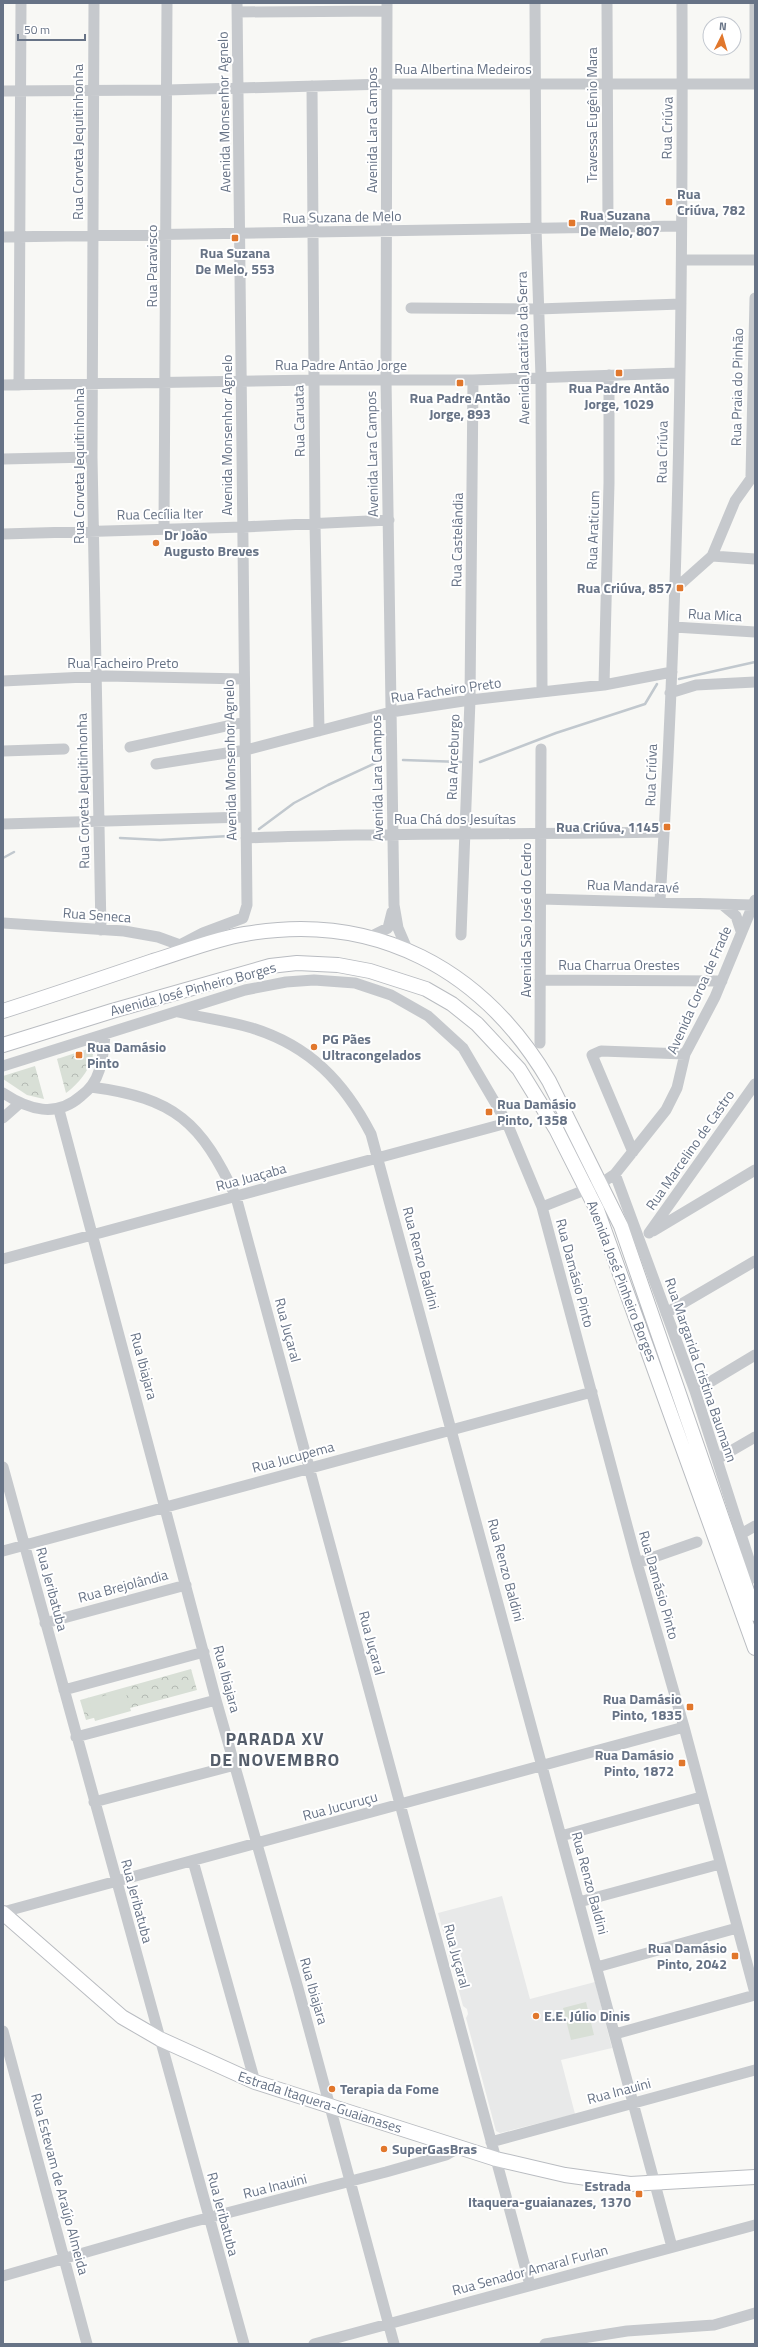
<svg xmlns="http://www.w3.org/2000/svg" width="758" height="2347" font-family="'Titillium Web',sans-serif">
	<style>
		.built { fill: #e8e9e9 }
		.forest { fill: url(#forest-crowns) }
		.pitch { fill: #d8dfd6 }
		.lines { fill: none; stroke-linecap: round; stroke-linejoin: round }
		.stream { stroke: #c1c8ce; stroke-width: 2.5 }
		.major-casing { stroke: #b9bcc1; stroke-width: 16 }
		.minor { stroke: #c6c9cd; stroke-width: 11 }
		.major { stroke: #fff; stroke-width: 14 }
		.poi-dot { fill: #e1772c; stroke: #fff; stroke-width: 1.5 }
		.labels { text-anchor: middle; stroke-width: 4; stroke-linejoin: round; paint-order: stroke }
		.street-label { font-size: 14px; fill: #677386; stroke: #fff }
		.poi-label { font-size: 14px; font-weight: bold; fill: #677386; stroke: #fff; text-anchor: start }
		.district-label { font-size: 18px; font-weight: bold; letter-spacing: 1px; fill: #555e6b; stroke: #fff }
	</style>
	<defs>
		<pattern id="forest-crowns" width="20" height="18" patternUnits="userSpaceOnUse"><rect width="20" height="18" fill="#d8dfd6"/><path d="M2 6a3 3 0 1 1 6 0M12 15a3 3 0 1 1 6 0" fill="none" stroke="#b3b9b3"/></pattern>
	</defs>
	<rect width="100%" height="100%" fill="#f8f8f5"/>
	<path class="built" d="M 502,1896 L 530,1999 L 595,1982 L 612,2048 L 561,2060 L 575,2114 L 500,2133 L 496,2131 L 466,2018 L 468,2014 L 467,2009 L 463,2006 L 438,1913 Z"/>
	<path class="forest" d="M 94,1047 C 93,1066 81,1082 66,1093 L 57,1059 Z
		M 35,1066 L 44,1099 L 27,1095 L 3,1079 L 3,1076 Z
		M 191,1669 L 197,1690 L 86,1720 L 80,1700 Z"/>
	<path class="pitch" d="M 125,1690 L 131,1711 L 95,1721 L 89,1700 Z
		M 586,2002 L 594,2035 L 571,2040 L 563,2008 Z"/>
	<g class="lines">
		<path class="stream" d="M 679,679 L 755,662
			M 403,760 L 461,762
			M 480,762 L 556,733 L 645,704 L 657,684
			M 259,829 L 294,803 L 328,785 L 382,760
			M 120,838 L 160,840 L 229,836
			M 3,858 L 14,852"/>
		<g class="major-casing">
			<path id="major" d="M 3,1011 C 53,995 103,978 153,961 C 183,952 214,939 245,934 C 375,911 483,969 549,1081 L 621,1226 L 755,1614
				M 3,1045 L 112,1011 L 270,966 L 297,963 L 338,965 L 370,971 L 426,989 L 452,1004 L 477,1024 L 519,1069 L 556,1129 L 597,1210 L 755,1648
				M 3,1913 L 122,2017 L 160,2039 L 255,2082 L 496,2159 L 565,2175 L 630,2184 L 755,2177"/>
		</g>
		<path class="minor" d="M 94,3 L 92,457 L 101,930
			M 387,3 L 386,379 L 394,905 L 398,928 L 407,949
			M 535,3 L 536,228 L 541,377 L 542,691
			M 607,3 L 608,227
			M 237,12 L 387,11
			M 755,84 L 755,3
			M 312,86 L 315,524 L 319,731
			M 3,91 L 167,90 L 387,84 L 755,84
			M 3,237 L 681,226
			M 682,260 L 755,260
			M 411,308 L 538,309 L 681,304
			M 3,385 L 314,380 L 473,380 L 679,373
			M 19,385 L 21,3
			M 3,459 L 92,457
			M 751,476 L 755,298
			M 164,528 L 167,3
			M 3,534 L 243,527 L 389,520
			M 712,556 L 755,559
			M 675,589 L 712,556 L 735,501 L 755,473
			M 674,627 L 755,632
			M 3,681 L 106,676 L 243,679
			M 604,685 L 609,483 L 609,375
			M 670,693 L 696,685 L 755,682
			M 130,747 L 245,722
			M 3,751 L 64,749
			M 156,764 L 246,750 L 391,712 L 470,700 L 604,685 L 672,672
			M 3,824 L 246,817
			M 246,838 C 385,832 525,835 664,832
			M 541,899 L 752,905
			M 660,901 C 679,602 683,302 682,3
			M 724,906 L 736,916 L 741,931
			M 3,923 L 124,931 L 158,937 L 180,945 L 182,950
			M 461,935 L 470,700 L 473,380
			M 368,938 L 388,928 L 392,912
			M 180,945 L 203,933 L 243,918 L 247,905 L 237,3
			M 540,980 L 722,981
			M 178,1012 C 203,1018 228,1021 252,1028 C 310,1046 344,1082 371,1134 L 672,2247
			M 540,1043 L 541,749
			M 3,1066 L 245,990 L 286,982 L 314,980 L 355,983 L 391,995 L 428,1016 L 463,1048 L 507,1123 L 542,1207 L 637,1563 L 684,1727 L 755,1993
			M 91,1087 C 175,1098 201,1122 236,1197 L 530,2285
			M 3,1093 C 29,1110 56,1118 81,1096 C 89,1090 96,1081 99,1071 C 103,1060 104,1047 105,1035
			M 59,1110 L 216,1700 L 298,1988 L 394,2344
			M 3,1118 L 20,1103
			M 633,1152 L 592,1055 L 601,1051 L 685,1054
			M 615,1174 L 695,1391 L 755,1578
			M 542,1207 L 600,1184 L 615,1174 L 666,1110 L 677,1088 L 685,1054 L 715,997 L 755,900
			M 653,1231 L 755,1170
			M 649,1233 L 755,1084
			M 3,1259 L 507,1123
			M 666,1313 L 755,1261
			M 695,1391 L 755,1355
			M 717,1459 L 755,1437
			M 3,1467 L 244,2344
			M 741,1534 L 755,1526
			M 3,1551 L 592,1392
			M 637,1563 L 697,1542
			M 45,1623 L 186,1585
			M 64,1690 L 204,1652
			M 76,1737 L 216,1700
			M 94,1802 L 235,1765
			M 561,1836 L 701,1797
			M 193,1861 L 255,2082
			M 579,1902 L 720,1864
			M 3,1912 L 684,1727
			M 597,1967 L 737,1928
			M 3,2031 L 87,2344
			M 615,2034 L 755,1995
			M 491,2142 L 755,2070
			M 3,2276 L 188,2223 L 386,2172 L 446,2155 L 460,2147
			M 314,2344 L 755,2225
			M 545,2344 L 627,2331 L 714,2325 L 755,2313"/>
		<use href="#major" class="major"/>
	</g>
	<g class="poi-dot">
		<rect x="665" y="198" width="8" height="8" rx="2"/>
		<rect x="568" y="219" width="8" height="8" rx="2"/>
		<rect x="231" y="234" width="8" height="8" rx="2"/>
		<rect x="615" y="369" width="8" height="8" rx="2"/>
		<rect x="456" y="379" width="8" height="8" rx="2"/>
		<circle cx="156" cy="543" r="4"/>
		<rect x="676" y="584" width="8" height="8" rx="2"/>
		<rect x="663" y="823" width="8" height="8" rx="2"/>
		<circle cx="314" cy="1047" r="4"/>
		<rect x="75" y="1051" width="8" height="8" rx="2"/>
		<rect x="485" y="1108" width="8" height="8" rx="2"/>
		<rect x="686" y="1703" width="8" height="8" rx="2"/>
		<rect x="678" y="1759" width="8" height="8" rx="2"/>
		<rect x="731" y="1952" width="8" height="8" rx="2"/>
		<circle cx="536" cy="2016" r="4"/>
		<circle cx="332" cy="2089" r="4"/>
		<circle cx="384" cy="2149" r="4"/>
		<rect x="635" y="2190" width="8" height="8" rx="2"/>
	</g>
	<g class="labels">
		<g class="street-label">
			<text x="463" y="74">Rua Albertina Medeiros</text>
			<text transform="translate(224 112) rotate(-91)" y="5">Avenida Monsenhor Agnelo</text>
			<text transform="translate(592 115) rotate(-90)" y="5">Travessa Eugênio Mara</text>
			<text transform="translate(667 128) rotate(-89)" y="5">Rua Criúva</text>
			<text transform="translate(372 130) rotate(-90)" y="5">Avenida Lara Campos</text>
			<text transform="translate(78 142) rotate(-90)" y="5">Rua Corveta Jequitinhonha</text>
			<text transform="translate(342 217) rotate(-1)" y="5">Rua Suzana de Melo</text>
			<text transform="translate(152 266) rotate(-90)" y="5">Rua Paravisco</text>
			<text transform="translate(523 348) rotate(-91)" y="5">Avenida Jacatirão da Serra</text>
			<text x="341" y="370">Rua Padre Antão Jorge</text>
			<text transform="translate(737 387) rotate(-89)" y="5">Rua Praia do Pinhão</text>
			<text transform="translate(299 421) rotate(-91)" y="5">Rua Caruata</text>
			<text transform="translate(227 435) rotate(-90)" y="5">Avenida Monsenhor Agnelo</text>
			<text transform="translate(662 452) rotate(-89)" y="5">Rua Criúva</text>
			<text transform="translate(372 454) rotate(-91)" y="5">Avenida Lara Campos</text>
			<text transform="translate(79 466) rotate(-90)" y="5">Rua Corveta Jequitinhonha</text>
			<text transform="translate(160 514) rotate(-1)" y="5">Rua Cecília Iter</text>
			<text transform="translate(593 530) rotate(-88)" y="5">Rua Araticum</text>
			<text transform="translate(457 540) rotate(-89)" y="5">Rua Castelândia</text>
			<text transform="translate(715 615) rotate(3)" y="5">Rua Mica</text>
			<text x="123" y="668">Rua Facheiro Preto</text>
			<text transform="translate(446 690) rotate(-8)" y="5">Rua Facheiro Preto</text>
			<text transform="translate(453 757) rotate(-88)" y="5">Rua Arceburgo</text>
			<text transform="translate(230 760) rotate(-91)" y="5">Avenida Monsenhor Agnelo</text>
			<text transform="translate(651 775) rotate(-88)" y="5">Rua Criúva</text>
			<text transform="translate(377 778) rotate(-91)" y="5">Avenida Lara Campos</text>
			<text transform="translate(83 791) rotate(-91)" y="5">Rua Corveta Jequitinhonha</text>
			<text x="455" y="824">Rua Chá dos Jesuítas</text>
			<text transform="translate(633 886) rotate(2)" y="5">Rua Mandaravé</text>
			<text transform="translate(97 915) rotate(4)" y="5">Rua Seneca</text>
			<text transform="translate(526 920) rotate(-90)" y="5">Avenida São José do Cedro</text>
			<text x="619" y="970">Rua Charrua Orestes</text>
			<text transform="translate(193 989) rotate(-15)" y="5">Avenida José Pinheiro Borges</text>
			<text transform="translate(699 990) rotate(-66)" y="5">Avenida Coroa de Frade</text>
			<text transform="translate(690 1150) rotate(-55)" y="5">Rua Marcelino de Castro</text>
			<text transform="translate(251 1177) rotate(-15)" y="5">Rua Juaçaba</text>
			<text transform="translate(421 1258) rotate(75)" y="5">Rua Renzo Baldini</text>
			<text transform="translate(575 1273) rotate(75)" y="5">Rua Damásio Pinto</text>
			<text transform="translate(622 1281) rotate(69)" y="5">Avenida José Pinheiro Borges</text>
			<text transform="translate(288 1330) rotate(75)" y="5">Rua Juçaral</text>
			<text transform="translate(144 1366) rotate(75)" y="5">Rua Ibiajara</text>
			<text transform="translate(701 1370) rotate(71)" y="5">Rua Margarida Cristina Baumann</text>
			<text transform="translate(293 1457) rotate(-15)" y="5">Rua Jucupema</text>
			<text transform="translate(506 1570) rotate(75)" y="5">Rua Renzo Baldini</text>
			<text transform="translate(659 1585) rotate(74)" y="5">Rua Damásio Pinto</text>
			<text transform="translate(123 1586) rotate(-15)" y="5">Rua Brejolândia</text>
			<text transform="translate(52 1589) rotate(75)" y="5">Rua Jeribatuba</text>
			<text transform="translate(372 1643) rotate(75)" y="5">Rua Juçaral</text>
			<text transform="translate(227 1679) rotate(75)" y="5">Rua Ibiajara</text>
			<text transform="translate(340 1806) rotate(-15)" y="5">Rua Jucuruçu</text>
			<text transform="translate(590 1883) rotate(75)" y="5">Rua Renzo Baldini</text>
			<text transform="translate(137 1901) rotate(75)" y="5">Rua Jeribatuba</text>
			<text transform="translate(457 1956) rotate(75)" y="5">Rua Juçaral</text>
			<text transform="translate(314 1991) rotate(74)" y="5">Rua Ibiajara</text>
			<text transform="translate(619 2091) rotate(-15)" y="5">Rua Inauini</text>
			<text transform="translate(320 2102) rotate(18)" y="5">Estrada Itaquera-Guaianases</text>
			<text transform="translate(60 2184) rotate(75)" y="5">Rua Estevam de Araújo Almeida</text>
			<text transform="translate(275 2186) rotate(-14)" y="5">Rua Inauini</text>
			<text transform="translate(223 2214) rotate(75)" y="5">Rua Jeribatuba</text>
			<text transform="translate(530 2270) rotate(-15)" y="5">Rua Senador Amaral Furlan</text>
		</g>
		<g class="poi-label">
			<text x="677" y="199">Rua<tspan x="677" dy="16">Criúva, 782</tspan></text>
			<text x="580" y="220">Rua Suzana<tspan x="580" dy="16">De Melo, 807</tspan></text>
			<text x="235" y="258" text-anchor="middle">Rua Suzana<tspan x="235" dy="16">De Melo, 553</tspan></text>
			<text x="619" y="393" text-anchor="middle">Rua Padre Antão<tspan x="619" dy="16">Jorge, 1029</tspan></text>
			<text x="460" y="403" text-anchor="middle">Rua Padre Antão<tspan x="460" dy="16">Jorge, 893</tspan></text>
			<text x="164" y="540">Dr João<tspan x="164" dy="16">Augusto Breves</tspan></text>
			<text x="672" y="593" text-anchor="end">Rua Criúva, 857</text>
			<text x="659" y="832" text-anchor="end">Rua Criúva, 1145</text>
			<text x="322" y="1044">PG Pães<tspan x="322" dy="16">Ultracongelados</tspan></text>
			<text x="87" y="1052">Rua Damásio<tspan x="87" dy="16">Pinto</tspan></text>
			<text x="497" y="1109">Rua Damásio<tspan x="497" dy="16">Pinto, 1358</tspan></text>
			<text x="682" y="1704" text-anchor="end">Rua Damásio<tspan x="682" dy="16">Pinto, 1835</tspan></text>
			<text x="674" y="1760" text-anchor="end">Rua Damásio<tspan x="674" dy="16">Pinto, 1872</tspan></text>
			<text x="727" y="1953" text-anchor="end">Rua Damásio<tspan x="727" dy="16">Pinto, 2042</tspan></text>
			<text x="544" y="2021">E.E. Júlio Dinis</text>
			<text x="340" y="2094">Terapia da Fome</text>
			<text x="392" y="2154">SuperGasBras</text>
			<text x="631" y="2191" text-anchor="end">Estrada<tspan x="631" dy="16">Itaquera-guaianazes, 1370</tspan></text>
		</g>
		<g class="district-label">
			<text x="275" y="1745">PARADA XV<tspan x="275" dy="21">DE NOVEMBRO</tspan></text>
		</g>
	</g>
	<rect width="758" height="2347" fill="none" stroke="#677386" stroke-width="8"/>
	<g transform="translate(722 36) rotate(5)"><circle r="19" fill="#ffffff" stroke="#c2c7cf"/>
	<path d="M0-3L7 15L0 10L-7 15Z" fill="#e1772c"/>
	<text y="-6" font-size="11" font-weight="bold" text-anchor="middle" fill="#677386">N</text>
	</g>
	<path d="M18 34v6h67v-6" fill="none" stroke="#677386" stroke-width="2"/>
	<text x="24" y="34" font-size="12" fill="#677386" stroke="#ffffff" stroke-width="3" paint-order="stroke">50 m</text>
</svg>
